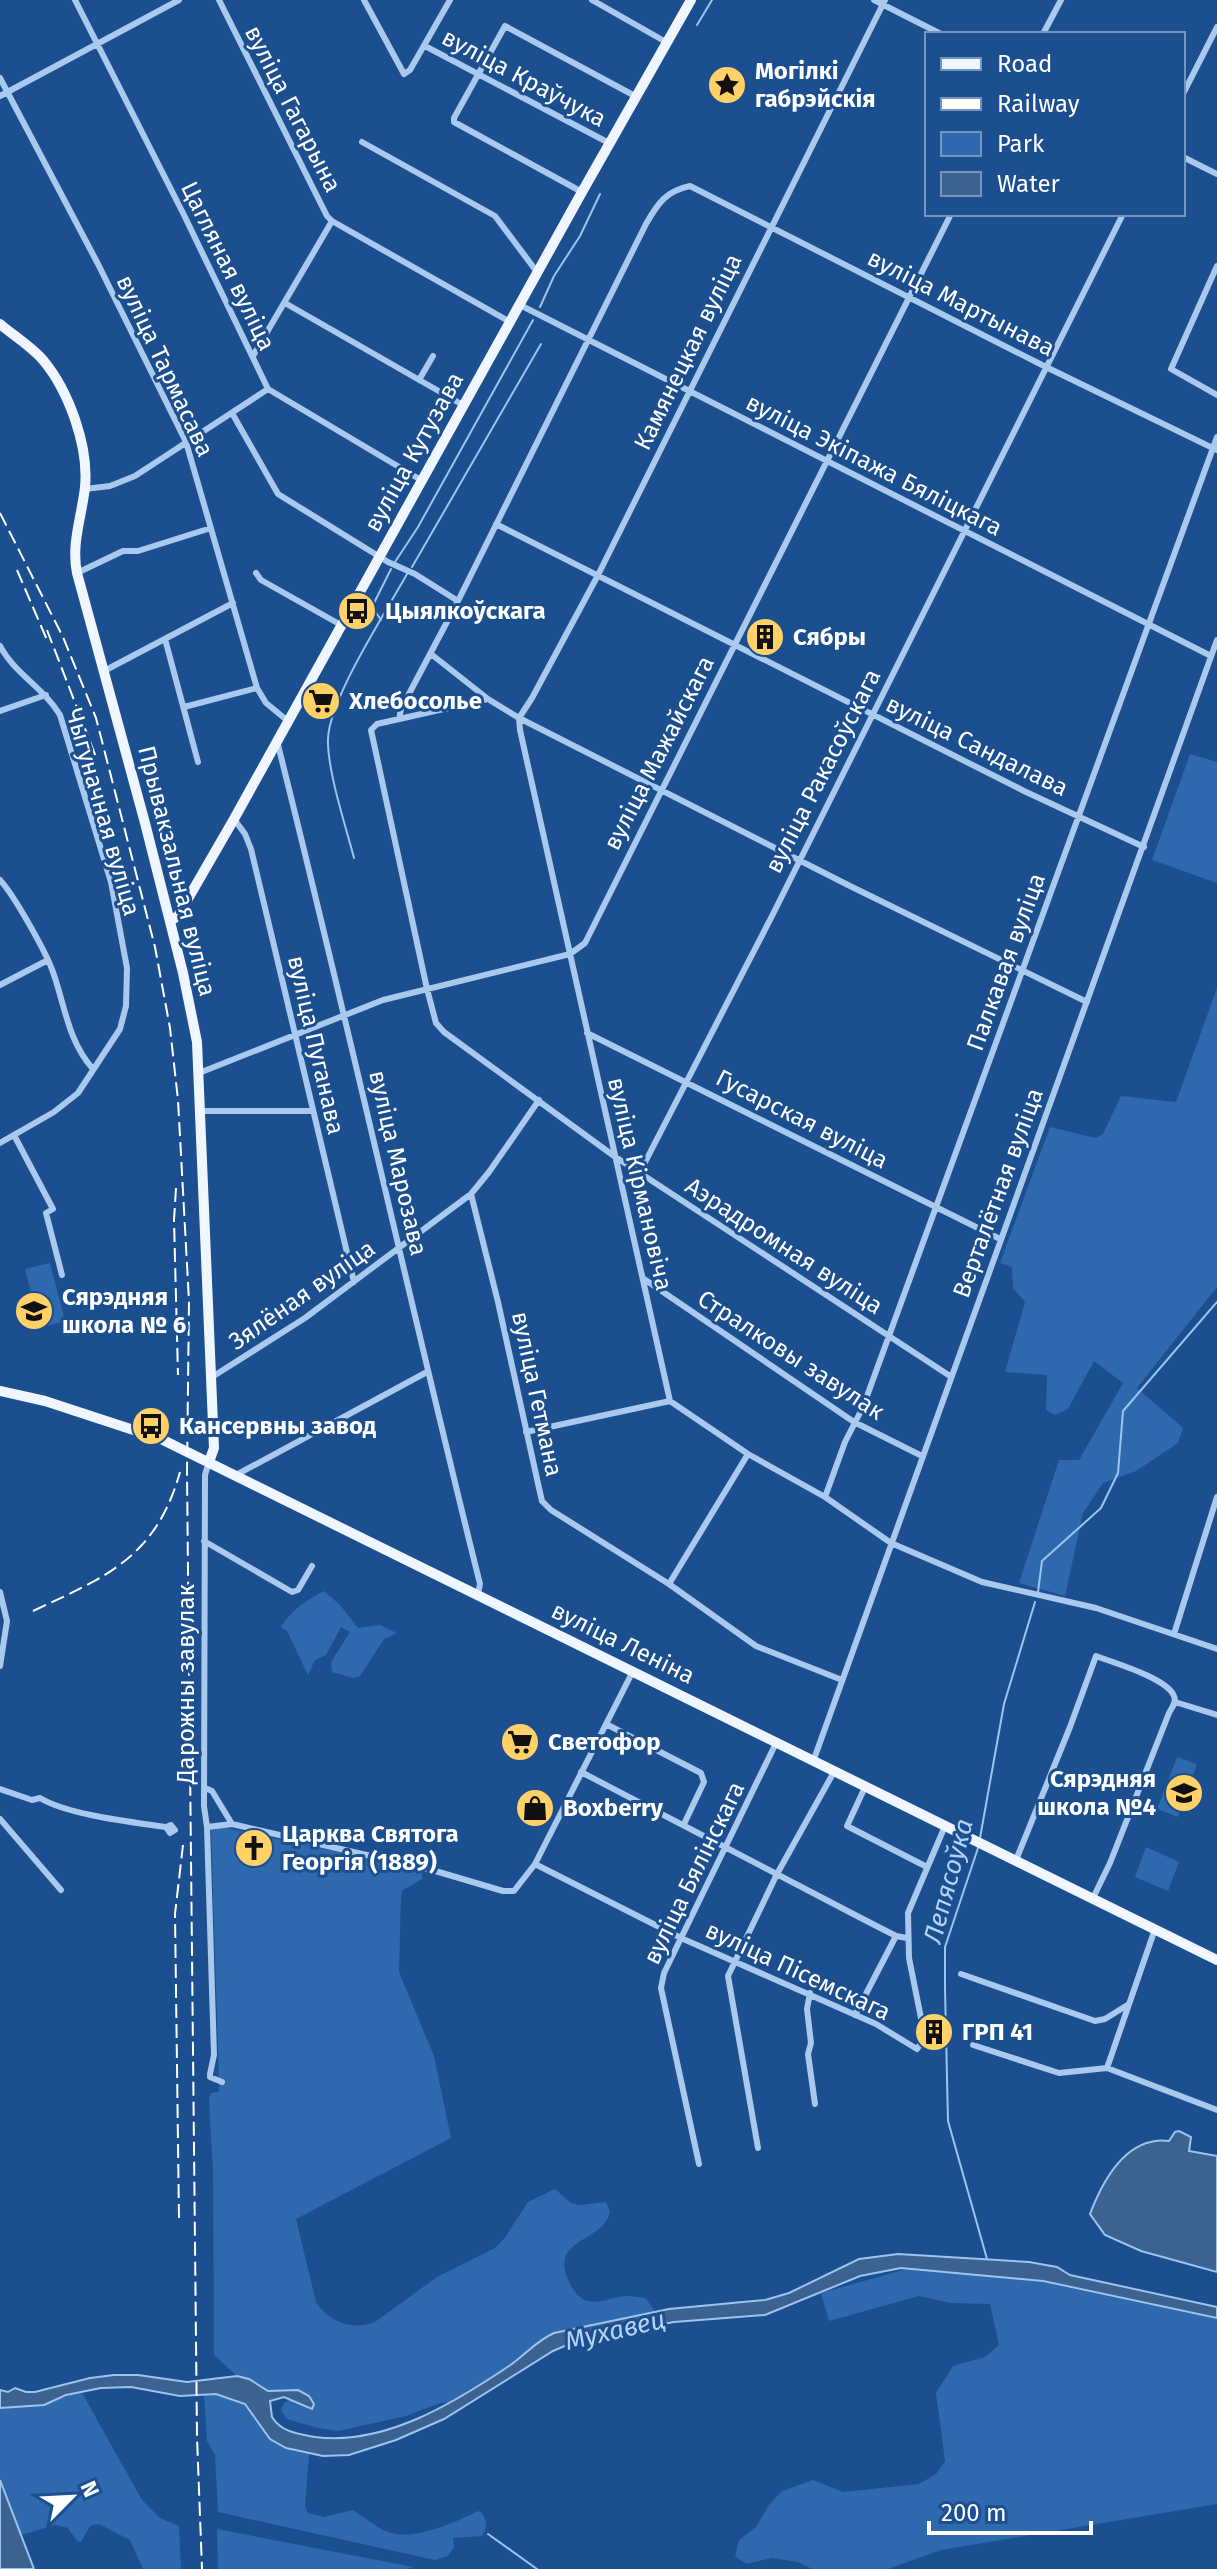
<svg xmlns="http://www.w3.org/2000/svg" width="1217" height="2569" font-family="'Fira Sans',sans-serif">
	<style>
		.green { fill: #2e69ad }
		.water { fill: #3c6290; stroke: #9cc4f0; stroke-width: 2 }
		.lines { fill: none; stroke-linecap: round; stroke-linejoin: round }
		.stream { stroke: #9cc4f0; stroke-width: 2 }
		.street { stroke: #a9c9ee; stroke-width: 6 }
		.primary { stroke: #f0f6ff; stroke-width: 10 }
		.rail { stroke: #fff; stroke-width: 2; stroke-dasharray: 14 6; stroke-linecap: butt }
		.labels { text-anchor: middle; stroke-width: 6; stroke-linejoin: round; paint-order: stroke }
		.poi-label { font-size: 24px; font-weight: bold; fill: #fff; stroke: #1b4f8f; text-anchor: start }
		.street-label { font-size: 24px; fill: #fff; stroke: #1b4f8f }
		.water-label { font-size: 26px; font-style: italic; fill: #b5d3f5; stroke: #1b4f8f }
	</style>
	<rect width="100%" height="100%" fill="#1b4f8f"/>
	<path class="green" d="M 1190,754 L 1217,762 L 1217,883 L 1152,860 Z
		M 1217,988 L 1217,1287 L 1137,1388 L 1183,1428 L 1178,1443 L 1136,1471 L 1103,1483 L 1083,1513 L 1065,1596 L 1019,1583 L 1059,1460 L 1079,1460 L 1123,1383 L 1094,1361 L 1068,1409 L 1055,1415 L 1046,1410 L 1047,1375 L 1005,1372 L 1025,1302 L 1013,1288 L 1012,1267 L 1000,1263 L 1050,1127 L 1095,1138 L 1103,1134 L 1121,1096 L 1176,1102 Z
		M 50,1263 L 65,1321 L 40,1328 L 25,1269 Z
		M 324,1591 L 340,1605 L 358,1628 L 380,1625 L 397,1633 L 384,1639 L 360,1676 L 353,1678 L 332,1672 L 331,1662 L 350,1632 L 341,1627 L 326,1655 L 315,1660 L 308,1675 L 287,1631 L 281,1627 C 291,1610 307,1600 324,1591 Z
		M 1177,1757 L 1197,1764 L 1178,1817 L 1157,1809 Z
		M 222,1827 L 422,1870 L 422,1879 L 403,1890 L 401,1896 L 399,1972 L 434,2056 L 451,2138 L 296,2219 L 316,2302 C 329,2322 353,2331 375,2322 L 437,2277 L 495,2248 L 504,2239 L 528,2202 L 555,2189 L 571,2203 L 580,2205 L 606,2202 L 610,2211 C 605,2244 546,2236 570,2284 C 574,2292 580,2299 588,2301 C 601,2304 614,2296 626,2296 C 633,2296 639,2297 646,2298 L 655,2312 L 554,2333 L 538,2342 L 505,2368 L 451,2402 L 440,2403 L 406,2416 L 338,2431 L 317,2428 L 287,2419 L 281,2410 L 284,2403 L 291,2399 L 312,2409 L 278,2391 L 268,2391 L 249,2379 L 237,2376 L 214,2355 L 213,2172 L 209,2099 L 211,2093 L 219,2092 L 219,2080 L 211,1829 Z
		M 1146,1847 L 1179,1862 L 1168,1891 L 1135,1877 Z
		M 914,2267 L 1036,2281 L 1217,2319 L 1217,2504 L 941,2550 L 888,2569 L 812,2569 L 798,2562 L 772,2558 L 746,2564 L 735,2556 L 739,2540 L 757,2526 L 768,2506 L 782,2491 L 813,2480 L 843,2492 L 919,2484 L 936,2474 L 945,2461 L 936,2393 L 953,2366 L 985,2357 L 999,2345 L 990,2304 L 951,2303 L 919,2296 L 829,2321 L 821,2293 Z
		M 81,2391 L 142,2500 L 160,2518 L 179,2526 L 181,2569 L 143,2569 L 130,2540 L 99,2524 L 90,2526 L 81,2542 L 77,2541 L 68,2528 L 55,2525 L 21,2535 L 0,2480 L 0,2408 L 44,2405 Z
		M 204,2395 C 256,2393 251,2423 285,2447 C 292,2452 302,2453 309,2454 L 305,2507 L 308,2513 L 324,2517 L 353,2510 C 365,2517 378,2530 392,2533 C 415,2540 457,2522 478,2511 L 482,2513 C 487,2522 488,2526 482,2536 L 453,2538 L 454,2547 L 448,2556 L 435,2560 L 218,2512 L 215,2455 L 207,2441 Z
		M 217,2529 L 413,2567 L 406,2569 L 218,2569 Z"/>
	<path class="water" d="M 1179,2131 L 1191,2137 L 1189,2151 L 1217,2156 L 1217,2272 L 1141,2251 L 1105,2235 L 1090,2214 C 1103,2180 1126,2136 1169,2141 L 1175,2132 Z
		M 898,2254 L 1029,2262 L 1057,2267 L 1070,2275 L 1217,2307 L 1217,2318 L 1043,2281 L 901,2268 L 860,2276 L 765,2315 L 674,2322 L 576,2341 L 553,2351 L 444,2419 L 396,2440 L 349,2455 L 323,2456 L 286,2448 L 270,2439 L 245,2404 L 216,2394 L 180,2396 L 131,2387 L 101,2388 L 66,2395 L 44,2405 L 0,2408 L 0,2390 L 8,2392 L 15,2388 L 26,2392 L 35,2392 L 90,2378 L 114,2375 L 138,2375 L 187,2382 L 237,2376 L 249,2379 L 268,2391 L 298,2390 L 309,2396 L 314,2404 L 312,2409 L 284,2397 L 270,2401 L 272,2417 C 281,2432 298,2434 315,2437 C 384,2446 454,2403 509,2366 C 525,2355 536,2341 554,2333 L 669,2309 L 765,2300 L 789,2293 L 859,2259 Z
		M 0,2480 L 34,2569 L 0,2569 Z"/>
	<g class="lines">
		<path class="stream" d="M 697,25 L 712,0
			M 540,307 L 554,276 L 580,236 L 600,194
			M 395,562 L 418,527 L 533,320
			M 412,567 L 541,344
			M 381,620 L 372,607 L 391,569
			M 354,858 C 346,827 327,770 328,739 C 329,699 386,612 407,574
			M 1038,1592 L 1042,1561 L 1101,1508 L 1118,1473 L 1123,1411 L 1217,1302
			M 980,1838 L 1004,1704 L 1035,1602
			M 978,1848 L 945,1947 L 945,1989 L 948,2121 L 987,2259
			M 488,2534 L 537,2569"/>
		<path class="street" d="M 75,0 L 184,215 L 268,389 L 421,480
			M 219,0 L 327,216 L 332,221 L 510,322
			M 364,0 L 404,74 L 410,70 L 450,0
			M 592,0 L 666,42
			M 874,0 L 941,34
			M 885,0 L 597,577 L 532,698 L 519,718 L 520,730 L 670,1401 L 748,1454 L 825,1497 L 891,1543 L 982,1582 L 1096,1608 L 1217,1649
			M 1043,34 L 1061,0
			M 425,46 L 609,143
			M 0,78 L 98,264 L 186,442 L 257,688 L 266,703 L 288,721
			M 1183,94 L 1217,27
			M 0,96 L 179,0
			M 362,142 L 495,216 L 537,272
			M 1183,157 L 1217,174
			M 582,192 L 454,122 L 454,118 L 505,26 L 635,96
			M 1217,266 L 1171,369 L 1217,395
			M 285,303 L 463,405
			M 520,305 L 1211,656
			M 253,356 L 332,221
			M 419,380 L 433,356
			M 232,413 L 278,494 L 388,562 L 415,574 L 458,601
			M 85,489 L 110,486 L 135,476 L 268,389
			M 496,524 L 1024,791 L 1144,847
			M 77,573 L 123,551 L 138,551 L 211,528
			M 256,573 L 261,580 L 341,625
			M 165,639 L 198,762
			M 0,646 C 14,673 44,688 60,715 L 111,882 L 127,968 L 126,1006 L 120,1029 L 78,1093 L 54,1112 L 0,1143
			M 431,654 L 488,699 L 519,718 L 850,886 L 1087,1002
			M 104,671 L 233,603
			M 488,699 L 377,724 L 371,730 L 427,989 L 436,1023 L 444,1032 L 614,1156 L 950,1376
			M 184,707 L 257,688
			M 0,711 L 46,695
			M 399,719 L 401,709 L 458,601 L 646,224 C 658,203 666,191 690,186 L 1046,367 L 1217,450
			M 277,741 C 348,1022 410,1304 480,1584 L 478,1594
			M 234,819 L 245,834 L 251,849 L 354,1282
			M 0,880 C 14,895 46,952 53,972 C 65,1006 68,1041 93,1069
			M 0,985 L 48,960
			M 587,1033 L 1000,1239
			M 199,1073 L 383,1000 L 570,954 L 585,943 L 951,214
			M 202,1111 L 313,1111
			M 14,1135 L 53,1209 L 46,1213 L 62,1275
			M 640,1172 L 773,914 L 1123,214
			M 471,1194 L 498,1302 L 539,1488 L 542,1501 L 551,1510 L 669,1584 L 748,1454
			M 644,1279 L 854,1422 L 922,1456
			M 212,1377 L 305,1318 L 471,1194 L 489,1172 L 539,1100
			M 526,1432 L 670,1401
			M 236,1475 L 427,1372
			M 825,1497 L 845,1442 L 863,1407 L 1217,437
			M 204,1541 L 292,1592 L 298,1590 L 312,1566
			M 669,1584 L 756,1646 L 842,1680
			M 0,1592 L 7,1621 L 0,1666
			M 1174,1634 L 1217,1497
			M 1175,1702 L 1217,1715
			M 606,1724 L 701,1773 L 704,1782 L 684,1824
			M 814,1759 L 1217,640
			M 581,1772 L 859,1917 L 896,1936 L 907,1938
			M 866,1785 L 847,1826 L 927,1867
			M 205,1788 L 212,1791 L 232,1824 L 432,1870 L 503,1891 L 514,1891 L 535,1864 L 633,1671
			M 0,1789 L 32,1800 L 40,1798 C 68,1815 132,1822 166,1827 L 171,1825 L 175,1830 L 170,1833 L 166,1827
			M 0,1819 L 61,1890
			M 207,1827 L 204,1806 L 205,1475 L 209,1462
			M 1016,1860 L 1070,1727 L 1096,1656 C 1114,1663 1167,1678 1174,1696 C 1177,1702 1172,1707 1169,1713 L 1110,1863 L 1093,1898
			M 535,1864 L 681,1938 L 876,2024 L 917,2049 L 925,2038 L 909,1958 L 908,1913 L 945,1826
			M 961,1974 L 1095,2021 L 1105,2019 L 1129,2004
			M 810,1993 L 807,2009 L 811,2043 L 808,2054 L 815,2104
			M 855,2015 L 896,1936
			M 973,2045 L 1059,2073 L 1107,2068 L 1217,2110
			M 1107,2068 L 1155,1929
			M 222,2082 L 210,2077 L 210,2074 L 214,2055 L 207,1827 L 232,1824
			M 758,2148 L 728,1976 L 777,1874 L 835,1770
			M 699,2164 L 661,1988 L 664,1973 L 777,1741"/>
		<path class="primary" d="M 0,324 C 14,336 31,346 43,360 C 69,391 89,447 85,487 C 82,516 71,543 77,573 L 145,823 L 183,973 L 197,1042 L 214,1448 L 209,1462
			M 170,921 L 178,916 L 234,819 L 582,192 L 691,0
			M 0,1391 L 45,1401 L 161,1439 L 1217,1960"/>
		<path class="rail" d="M 0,513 L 63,637 L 96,718 L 155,947 L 170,1028 L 178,1100 L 189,1301 L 187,1473 L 197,2437 L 202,2569
			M 17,570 L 47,640
			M 47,630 L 96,757
			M 176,1188 L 174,1220 L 178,1375
			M 33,1611 C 108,1576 156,1557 180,1472
			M 179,2218 L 175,1914 L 183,1845"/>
	</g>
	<defs>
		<g id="sight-disc" transform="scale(2)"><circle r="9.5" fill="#ffd166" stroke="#1b4f8f"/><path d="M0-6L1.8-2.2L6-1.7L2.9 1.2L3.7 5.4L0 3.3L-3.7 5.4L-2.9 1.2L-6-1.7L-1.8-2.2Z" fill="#111"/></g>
		<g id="bus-disc" transform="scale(2)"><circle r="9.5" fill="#ffd166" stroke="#1b4f8f"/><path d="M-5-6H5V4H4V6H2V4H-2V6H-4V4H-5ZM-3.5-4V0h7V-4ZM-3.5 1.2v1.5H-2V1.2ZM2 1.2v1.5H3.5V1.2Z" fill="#111"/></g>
		<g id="building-disc" transform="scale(2)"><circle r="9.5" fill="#ffd166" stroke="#1b4f8f"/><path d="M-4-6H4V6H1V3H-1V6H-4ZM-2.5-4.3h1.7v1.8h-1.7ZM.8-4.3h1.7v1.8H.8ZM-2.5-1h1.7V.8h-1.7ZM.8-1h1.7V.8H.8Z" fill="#111"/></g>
		<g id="supermarket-disc" transform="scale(2)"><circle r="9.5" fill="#ffd166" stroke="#1b4f8f"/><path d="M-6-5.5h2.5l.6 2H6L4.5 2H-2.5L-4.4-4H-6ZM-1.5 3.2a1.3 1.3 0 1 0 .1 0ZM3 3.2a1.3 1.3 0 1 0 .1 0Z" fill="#111"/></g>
		<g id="school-disc" transform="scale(2)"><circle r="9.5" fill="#ffd166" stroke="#1b4f8f"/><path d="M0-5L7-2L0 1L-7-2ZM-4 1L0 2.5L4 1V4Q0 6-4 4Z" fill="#111"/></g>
		<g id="shop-disc" transform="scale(2)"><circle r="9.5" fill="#ffd166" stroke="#1b4f8f"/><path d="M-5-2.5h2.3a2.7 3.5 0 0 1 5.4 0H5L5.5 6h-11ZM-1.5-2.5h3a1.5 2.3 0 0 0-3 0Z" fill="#111"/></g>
		<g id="church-disc" transform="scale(2)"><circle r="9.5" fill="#ffd166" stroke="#1b4f8f"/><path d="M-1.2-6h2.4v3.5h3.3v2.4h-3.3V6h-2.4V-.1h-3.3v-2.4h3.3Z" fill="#111"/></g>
	</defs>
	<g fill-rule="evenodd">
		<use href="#sight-disc" x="727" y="85"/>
		<use href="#bus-disc" x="357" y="611"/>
		<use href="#building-disc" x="765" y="637"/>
		<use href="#supermarket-disc" x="321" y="701"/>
		<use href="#school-disc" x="34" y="1311"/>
		<use href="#bus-disc" x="151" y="1426"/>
		<use href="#supermarket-disc" x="520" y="1742"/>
		<use href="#school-disc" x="1184" y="1793"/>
		<use href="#shop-disc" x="535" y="1808"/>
		<use href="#church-disc" x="254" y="1848"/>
		<use href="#building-disc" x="934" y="2032"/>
	</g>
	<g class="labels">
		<g class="poi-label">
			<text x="755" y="79">Могілкі<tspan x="755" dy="28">габрэйскія</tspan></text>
			<text x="385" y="619">Цыялкоўскага</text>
			<text x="793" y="645">Сябры</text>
			<text x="349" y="709">Хлебосолье</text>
			<text x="62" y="1305">Сярэдняя<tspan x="62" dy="28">школа № 6</tspan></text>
			<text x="179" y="1434">Кансервны завод</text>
			<text x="548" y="1750">Светофор</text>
			<text x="1156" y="1787" text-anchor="end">Сярэдняя<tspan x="1156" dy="28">школа №4</tspan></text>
			<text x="563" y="1816">Boxberry</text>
			<text x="282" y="1842">Царква Святога<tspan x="282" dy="28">Георгія (1889)</tspan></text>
			<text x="962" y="2040">ГРП 41</text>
		</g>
		<g class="street-label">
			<text transform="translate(524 78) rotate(28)" y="8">вуліца Краўчука</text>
			<text transform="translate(293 109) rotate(63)" y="8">вуліца Гагарына</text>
			<text transform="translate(228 266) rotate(64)" y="8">Цагляная вуліца</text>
			<text transform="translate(961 303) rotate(27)" y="8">вуліца Мартынава</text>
			<text transform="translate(688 352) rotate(-64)" y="8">Камянецкая вуліца</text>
			<text transform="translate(165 366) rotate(65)" y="8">вуліца Тармасава</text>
			<text transform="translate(414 452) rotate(-61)" y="8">вуліца Кутузава</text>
			<text transform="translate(874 465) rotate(27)" y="8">вуліца Экіпажа Бяліцкага</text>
			<text transform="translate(977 746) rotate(26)" y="8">вуліца Сандалава</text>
			<text transform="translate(659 753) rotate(-63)" y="8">вуліца Мажайскага</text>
			<text transform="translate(823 771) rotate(-63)" y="8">вуліца Ракасоўскага</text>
			<text transform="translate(103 812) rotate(74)" y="8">Чыгуначная вуліца</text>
			<text transform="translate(177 871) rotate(76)" y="8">Прывакзальная вуліца</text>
			<text transform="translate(1006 962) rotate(-70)" y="8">Палкавая вуліца</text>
			<text transform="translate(316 1045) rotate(77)" y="8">вуліца Пуганава</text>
			<text transform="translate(802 1119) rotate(27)" y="8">Гусарская вуліца</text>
			<text transform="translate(398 1163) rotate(77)" y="8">вуліца Марозава</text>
			<text transform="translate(640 1184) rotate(77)" y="8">вуліца Кірмановіча</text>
			<text transform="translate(998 1193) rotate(-70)" y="8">Верталётная вуліца</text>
			<text transform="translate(784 1246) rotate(33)" y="8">Аэрадромная вуліца</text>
			<text transform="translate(302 1295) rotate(-35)" y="8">Зялёная вуліца</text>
			<text transform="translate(791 1355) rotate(33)" y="8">Стралковы завулак</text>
			<text transform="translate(537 1394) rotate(78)" y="8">вуліца Гетмана</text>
			<text transform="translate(623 1643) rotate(26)" y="8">вуліца Леніна</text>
			<text transform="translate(186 1684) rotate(-90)" y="8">Дарожны завулак</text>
			<text transform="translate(694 1873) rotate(-64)" y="8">вуліца Бялінскага</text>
			<text transform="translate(798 1971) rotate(25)" y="8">вуліца Пісемскага</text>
		</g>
		<g class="water-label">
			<text transform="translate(948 1881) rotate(-75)" y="9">Лепясоўка</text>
			<text transform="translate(615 2330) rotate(-13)" y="9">Мухавец</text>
		</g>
	</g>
	<rect x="925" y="32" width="260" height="184" fill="#1b4f8f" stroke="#7695bc" stroke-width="2"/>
	<rect x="941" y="58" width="40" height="12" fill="#f0f6ff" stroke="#7695bc" stroke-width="2"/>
	<text x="997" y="72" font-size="24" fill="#ffffff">Road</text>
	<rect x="941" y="98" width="40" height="12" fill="#ffffff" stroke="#7695bc" stroke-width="2"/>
	<text x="997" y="112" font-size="24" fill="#ffffff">Railway</text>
	<rect x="941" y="132" width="40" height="24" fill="#2e69ad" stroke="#7695bc" stroke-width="2"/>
	<text x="997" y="152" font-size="24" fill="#ffffff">Park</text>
	<rect x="941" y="172" width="40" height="24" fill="#3c6290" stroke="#7695bc" stroke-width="2"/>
	<text x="997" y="192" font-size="24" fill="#ffffff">Water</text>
	<g transform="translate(72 2497) rotate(66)" stroke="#1b4f8f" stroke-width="6" paint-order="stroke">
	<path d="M0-6L14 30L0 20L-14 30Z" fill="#ffffff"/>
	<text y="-12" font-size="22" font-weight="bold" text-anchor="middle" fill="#ffffff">N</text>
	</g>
	<path d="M929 2521v12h162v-12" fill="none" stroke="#ffffff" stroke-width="4"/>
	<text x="941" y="2521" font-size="24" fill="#ffffff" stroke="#1b4f8f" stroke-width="6" paint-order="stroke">200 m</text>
</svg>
